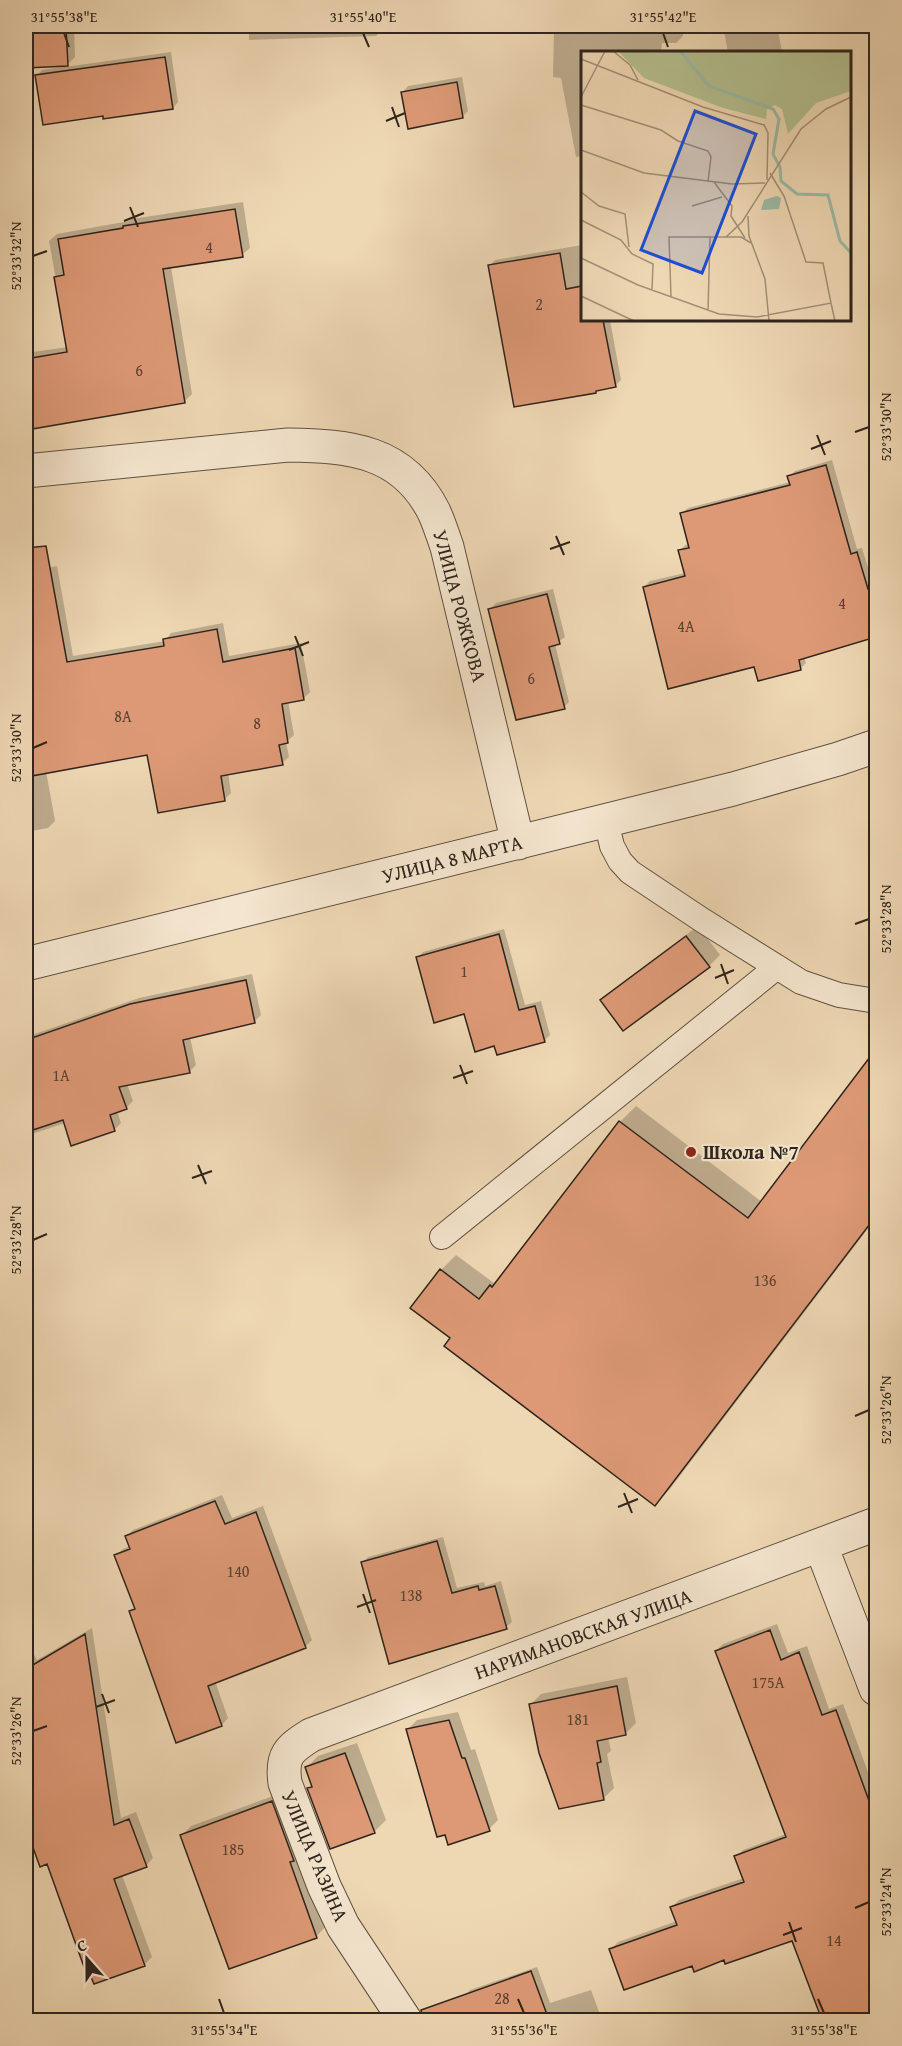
<svg xmlns="http://www.w3.org/2000/svg" width="902" height="2046" font-family="'Gentium Book Plus',serif">
	<style>
		.shadow { fill: #0003 }
		.building { fill: #dd9976; stroke: #2f241c; stroke-width: 1.5 }
		.lines { fill: none; stroke-linecap: round; stroke-linejoin: round }
		.lane-casing { stroke: #5f5142; stroke-width: 26 }
		.street-casing { stroke: #5f5142; stroke-width: 35 }
		.lane { stroke: #f4e5ce; stroke-width: 24 }
		.street { stroke: #f4e5ce; stroke-width: 33 }
		.ticks { fill: none; stroke: #2f241c; stroke-width: 2 }
		.poi-dot { fill: #8f2418; stroke: #f4e5ce; stroke-width: 2 }
		.labels { text-anchor: middle; stroke-width: 4.5; stroke-linejoin: round; paint-order: stroke }
		.number-label { font-size: 16px; fill: #5a4132 }
		.street-label { font-size: 20px; fill: #2f241c; stroke: #f4e5ce }
		.poi-label { font-size: 20px; font-weight: bold; fill: #2f241c; stroke: #f4e5ce; text-anchor: start }
		.inset-river { fill: none; stroke: #9bbaa6; stroke-width: 3 }
		.inset-road { fill: none; stroke: #a28f77; stroke-width: 1.5 }
		.view { fill: #1d4ed8; fill-opacity: 0.15; stroke: #1d4ed8; stroke-width: 3 }
		.inset-edge { fill: none; stroke: #2f241c; stroke-width: 3 }
		.neatline { fill: none; stroke: #2f241c; stroke-width: 2 }
		.ticks-label { font-size: 15px; text-anchor: middle; fill: #2f241c }
	</style>
	<rect width="100%" height="100%" fill="#eed7b3"/>
	<filter id="stains"><feTurbulence type="fractalNoise" baseFrequency=".00333" numOctaves="4"/><feColorMatrix values="0 0 0 0 .2 0 0 0 0 .09 0 0 0 0 .02 0 0 0 .5 -.17"/></filter>
	<radialGradient id="worn" r=".72"><stop offset=".6" stop-color="#630" stop-opacity="0"/><stop offset="1" stop-color="#630" stop-opacity=".3"/></radialGradient>
	<path class="shadow" d="M 26,26 L 74,26 L 75,57 L 65,67 L 171,52 L 178,102 L 173,108 L 37,76 L 42,70 L 62,67 L 62,65 L 26,67 Z
		M 168,26 L 383,26 L 383,29 L 376,36 L 249,40 L 249,30 L 168,33 Z
		M 472,26 L 683,26 L 683,36 L 676,43 L 662,43 L 661,52 L 582,52 L 582,161 L 582,156 L 576,157 L 561,78 L 553,77 L 554,26 L 472,27 Z
		M 723,26 L 841,26 L 837,30 L 778,30 L 782,52 L 728,52 Z
		M 462,77 L 468,111 L 462,117 L 403,92 L 408,86 Z
		M 243,202 L 250,248 L 242,255 L 171,267 L 192,394 L 184,402 L 26,428 L 26,353 L 68,347 L 49,241 L 57,234 L 129,221 L 132,219 Z
		M 582,245 L 582,320 L 610,320 L 621,380 L 615,386 L 598,389 L 596,391 L 489,266 L 495,260 Z
		M 832,460 L 857,549 L 862,548 L 873,584 L 876,583 L 876,636 L 804,657 L 806,663 L 800,669 L 755,665 L 644,587 L 650,581 L 685,573 L 680,551 L 685,545 L 690,544 L 682,513 L 688,508 L 790,482 L 789,477 L 795,471 Z
		M 57,566 L 73,656 L 165,641 L 171,633 L 223,623 L 229,656 L 301,643 L 310,692 L 303,699 L 288,701 L 294,735 L 286,742 L 289,757 L 282,763 L 228,773 L 231,793 L 225,799 L 149,754 L 46,771 L 55,821 L 48,828 L 26,832 L 26,725 L 30,724 L 26,696 L 26,572 Z
		M 553,589 L 565,637 L 555,644 L 569,702 L 564,707 L 490,609 L 496,603 Z
		M 698,926 L 720,955 L 709,966 L 602,1000 L 614,989 Z
		M 504,929 L 525,1005 L 541,1001 L 550,1035 L 544,1041 L 496,1044 L 418,957 L 423,952 Z
		M 252,974 L 261,1015 L 254,1022 L 190,1037 L 196,1065 L 189,1072 L 127,1084 L 133,1101 L 126,1108 L 117,1111 L 121,1123 L 114,1130 L 65,1123 L 26,1136 L 26,1037 L 139,998 Z
		M 876,1052 L 876,1218 L 670,1489 L 655,1504 L 452,1338 L 441,1270 L 456,1255 L 494,1283 L 505,1272 L 620,1122 L 636,1106 L 762,1202 Z
		M 222,1495 L 232,1518 L 263,1506 L 312,1640 L 305,1647 L 215,1681 L 228,1718 L 222,1725 L 130,1612 L 135,1606 L 116,1556 L 123,1549 L 130,1546 L 126,1537 L 133,1530 Z
		M 443,1537 L 457,1588 L 484,1582 L 485,1586 L 501,1581 L 512,1622 L 506,1627 L 362,1563 L 368,1557 Z
		M 777,1624 L 788,1653 L 807,1646 L 829,1709 L 843,1704 L 876,1794 L 876,2020 L 824,2020 L 793,1939 L 724,1959 L 693,1964 L 611,1949 L 618,1942 L 677,1921 L 672,1907 L 679,1900 L 744,1878 L 736,1857 L 743,1850 L 786,1834 L 716,1651 L 723,1644 Z
		M 92,1628 L 121,1818 L 136,1812 L 153,1858 L 146,1866 L 122,1875 L 152,1957 L 145,1964 L 95,1982 L 48,1862 L 35,1849 L 26,1853 L 26,1640 L 37,1660 Z
		M 627,1677 L 636,1723 L 625,1734 L 608,1737 L 611,1751 L 607,1754 L 614,1788 L 603,1799 L 531,1704 L 541,1694 Z
		M 458,1712 L 471,1750 L 475,1749 L 498,1820 L 489,1829 L 446,1833 L 408,1729 L 417,1720 Z
		M 357,1743 L 386,1820 L 374,1832 L 309,1789 L 313,1785 L 307,1767 L 318,1756 Z
		M 281,1793 L 299,1854 L 325,1927 L 316,1937 L 182,1835 L 191,1826 Z
		M 537,1967 L 550,2003 L 591,1990 L 602,2020 L 473,2020 L 464,1996 L 470,1990 Z"/>
	<path class="building" d="M 26,26 L 66,26 L 68,66 L 26,68 Z
		M 165,57 L 173,109 L 103,119 L 103,116 L 43,125 L 35,75 Z
		M 457,82 L 463,118 L 408,129 L 401,92 Z
		M 235,209 L 243,257 L 163,269 L 185,403 L 26,430 L 26,359 L 67,352 L 54,277 L 64,275 L 58,239 L 123,228 L 123,226 Z
		M 560,253 L 566,289 L 582,286 L 582,320 L 603,320 L 616,387 L 596,391 L 596,393 L 514,407 L 488,265 Z
		M 826,465 L 851,554 L 857,552 L 868,589 L 876,586 L 876,637 L 799,660 L 801,670 L 758,681 L 754,667 L 668,689 L 643,587 L 685,576 L 678,550 L 689,548 L 680,513 L 790,485 L 787,476 Z
		M 46,546 L 67,662 L 164,646 L 163,639 L 217,629 L 223,662 L 295,648 L 304,700 L 282,704 L 288,743 L 279,745 L 283,765 L 221,776 L 225,801 L 158,813 L 147,755 L 26,777 L 26,548 Z
		M 547,594 L 560,644 L 549,647 L 565,709 L 516,720 L 488,609 Z
		M 499,934 L 519,1010 L 535,1006 L 545,1042 L 497,1055 L 494,1046 L 475,1052 L 464,1014 L 434,1023 L 416,957 Z
		M 686,936 L 710,967 L 623,1031 L 600,1000 Z
		M 246,980 L 255,1023 L 183,1040 L 190,1073 L 119,1087 L 127,1109 L 110,1115 L 115,1131 L 71,1146 L 63,1120 L 33,1130 L 26,1108 L 26,1040 L 130,1004 Z
		M 876,1049 L 876,1216 L 655,1506 L 444,1346 L 450,1338 L 410,1308 L 440,1269 L 479,1299 L 490,1285 L 492,1287 L 619,1121 L 748,1218 Z
		M 215,1501 L 225,1524 L 256,1512 L 306,1648 L 208,1686 L 222,1726 L 176,1743 L 129,1611 L 135,1609 L 114,1555 L 130,1549 L 125,1536 Z
		M 437,1541 L 452,1593 L 478,1586 L 479,1590 L 495,1586 L 507,1629 L 389,1664 L 361,1562 Z
		M 770,1630 L 781,1660 L 799,1652 L 822,1715 L 836,1710 L 876,1820 L 876,2020 L 822,2020 L 792,1941 L 725,1964 L 724,1960 L 694,1972 L 692,1966 L 624,1990 L 609,1949 L 677,1925 L 670,1907 L 744,1882 L 734,1856 L 786,1837 L 715,1651 Z
		M 85,1634 L 114,1825 L 129,1819 L 147,1867 L 114,1879 L 145,1966 L 94,1984 L 91,1977 L 88,1978 L 47,1864 L 40,1867 L 26,1828 L 26,1669 Z
		M 617,1686 L 626,1735 L 597,1741 L 601,1762 L 597,1763 L 604,1800 L 559,1809 L 539,1753 L 529,1704 Z
		M 449,1720 L 462,1758 L 465,1758 L 490,1831 L 448,1845 L 445,1835 L 437,1837 L 406,1729 Z
		M 345,1753 L 375,1833 L 330,1849 L 307,1788 L 312,1787 L 305,1767 Z
		M 272,1801 L 294,1861 L 290,1862 L 317,1938 L 229,1969 L 180,1835 Z
		M 531,1971 L 549,2020 L 423,2020 L 421,2010 Z"/>
	<g class="lines">
		<g class="lane-casing">
			<path id="lane" d="M 606,821 L 612,846 L 620,861 L 630,872 L 702,920 L 801,982 L 839,995 L 876,1001
				M 442,1237 L 777,967"/>
		</g>
		<g class="street-casing">
			<path id="street" d="M 26,471 L 288,445 C 349,446 403,450 434,512 C 439,523 443,535 447,547 L 518,843
				M 26,964 L 733,789 L 838,759 L 876,746
				M 821,1546 L 876,1689
				M 405,2020 L 343,1926 L 324,1886 L 285,1783 C 281,1755 289,1749 311,1735 L 876,1524"/>
		</g>
		<use href="#lane" class="lane"/>
		<use href="#street" class="street"/>
	</g>
	<path class="ticks" d="M 64,33 L 69,47M 363,33 L 369,47M 663,33 L 668,47M 392,107 L 399,127M 386,121 L 405,113M 130,207 L 138,227M 124,221 L 144,213M 33,256 L 47,251M 855,432 L 869,427M 817,435 L 825,455M 811,449 L 831,441M 556,536 L 564,555M 550,549 L 570,542M 295,636 L 303,656M 289,650 L 309,642M 33,748 L 47,742M 855,924 L 869,919M 721,964 L 728,984M 715,978 L 734,970M 460,1065 L 467,1084M 453,1078 L 473,1071M 198,1165 L 206,1184M 192,1178 L 212,1171M 33,1240 L 47,1234M 855,1416 L 869,1410M 624,1493 L 632,1513M 618,1507 L 638,1499M 363,1594 L 370,1613M 357,1607 L 376,1600M 102,1694 L 109,1713M 96,1707 L 115,1700M 33,1731 L 47,1726M 855,1908 L 869,1902M 789,1922 L 796,1942M 783,1935 L 802,1928M 219,1999 L 224,2013M 518,1999 L 524,2013M 818,1999 L 824,2013"/>
	<circle class="poi-dot" cx="691" cy="1152" r="6"/>
	<g class="labels">
		<g class="number-label">
			<text x="209" y="253">4</text>
			<text x="539" y="310">2</text>
			<text x="139" y="376">6</text>
			<text x="842" y="609">4</text>
			<text x="686" y="632">4А</text>
			<text x="531" y="684">6</text>
			<text x="123" y="722">8А</text>
			<text x="257" y="729">8</text>
			<text x="464" y="977">1</text>
			<text x="61" y="1081">1А</text>
			<text x="765" y="1286">136</text>
			<text x="238" y="1577">140</text>
			<text x="411" y="1601">138</text>
			<text x="768" y="1688">175А</text>
			<text x="578" y="1725">181</text>
			<text x="233" y="1855">185</text>
			<text x="834" y="1946">14</text>
			<text x="502" y="2004">28</text>
		</g>
		<g class="street-label">
			<text transform="translate(460 606) rotate(75)" y="7">УЛИЦА РОЖКОВА</text>
			<text transform="translate(452 859) rotate(-14)" y="7">УЛИЦА 8 МАРТА</text>
			<text transform="translate(583 1634) rotate(-20)" y="7">НАРИМАНОВСКАЯ УЛИЦА</text>
			<text transform="translate(315 1856) rotate(67)" y="7">УЛИЦА РАЗИНА</text>
		</g>
		<g class="poi-label">
			<text x="703" y="1159">Школа №7</text>
		</g>
	</g>
	<g transform="translate(581 51)">
		<rect width="270" height="270" fill="#eed7b3"/>
		<path d="M 37,0 L 270,0 L 270,40 L 235,52 L 207,83 L 201,58 L 194,54 L 186,58 L 185,68 L 142,57 L 63,27 Z" fill="#b4bf90"/>
		<path d="M 196,145 L 200,147 L 198,158 L 180,159 L 183,149 Z" fill="#9bbaa6"/>
		<path class="inset-river" d="M 99,0 L 128,35 L 192,58 L 198,68 L 192,103 L 199,116 L 200,130 L 216,143 L 247,144 L 259,190 L 270,202"/>
		<path class="inset-road" d="M 32,0 L 49,14 L 57,29M 0,8 L 122,56 L 183,74 L 187,82 L 186,129M 0,46 L 24,0M 0,54 L 80,79 L 97,90 L 127,100 L 130,106 L 127,131M 0,99 L 63,122 L 151,133 L 184,132M 189,122 L 203,145 L 225,211 L 242,212 L 250,252M 133,131 L 151,155 L 150,165 L 164,187M 0,141 L 18,155 L 44,163 L 48,196M 111,155 L 141,146M 167,165 L 168,185 L 184,228 L 188,270M 0,169 L 40,189 L 51,203 L 72,213 L 71,239M 145,186 L 161,171 L 220,78 L 245,58 L 270,46M 0,207 L 57,234 L 138,263 L 176,266 L 250,252 L 254,270M 0,245 L 53,270M 90,246 L 88,186 L 160,186 L 170,192M 127,260 L 129,186"/>
		<path class="view" d="M 114,60 L 175,83 L 121,222 L 60,199 Z"/>
		<rect width="270" height="270" class="inset-edge"/>
	</g>
	<rect width="902" height="2046" fill="none" stroke="#eed7b3" stroke-width="66"/>
	<g transform="translate(87 1959) rotate(339)" stroke="#f4e5ce" stroke-width="4.5" paint-order="stroke">
	<path d="M0-4.5L10 22L0 15L-10 22Z" fill="#2f241c"/>
	<text y="-9" font-size="16" font-weight="bold" text-anchor="middle" fill="#2f241c">С</text>
	</g>
	<rect x="33" y="33" width="836" height="1980" class="neatline"/>
	<g class="ticks-label">
		<text x="64" y="22">31°55'38"E</text>
		<text x="363" y="22">31°55'40"E</text>
		<text x="663" y="22">31°55'42"E</text>
		<text transform="translate(16 256) rotate(-90)" y="5">52°33'32"N</text>
		<text transform="translate(886 427) rotate(-90)" y="5">52°33'30"N</text>
		<text transform="translate(16 748) rotate(-90)" y="5">52°33'30"N</text>
		<text transform="translate(886 919) rotate(-90)" y="5">52°33'28"N</text>
		<text transform="translate(16 1240) rotate(-90)" y="5">52°33'28"N</text>
		<text transform="translate(886 1410) rotate(-90)" y="5">52°33'26"N</text>
		<text transform="translate(16 1731) rotate(-90)" y="5">52°33'26"N</text>
		<text transform="translate(886 1902) rotate(-90)" y="5">52°33'24"N</text>
		<text x="224" y="2035">31°55'34"E</text>
		<text x="524" y="2035">31°55'36"E</text>
		<text x="824" y="2035">31°55'38"E</text>
	</g>
	<rect width="100%" height="100%" filter="url(#stains)"/>
	<rect width="100%" height="100%" fill="url(#worn)"/>
</svg>
